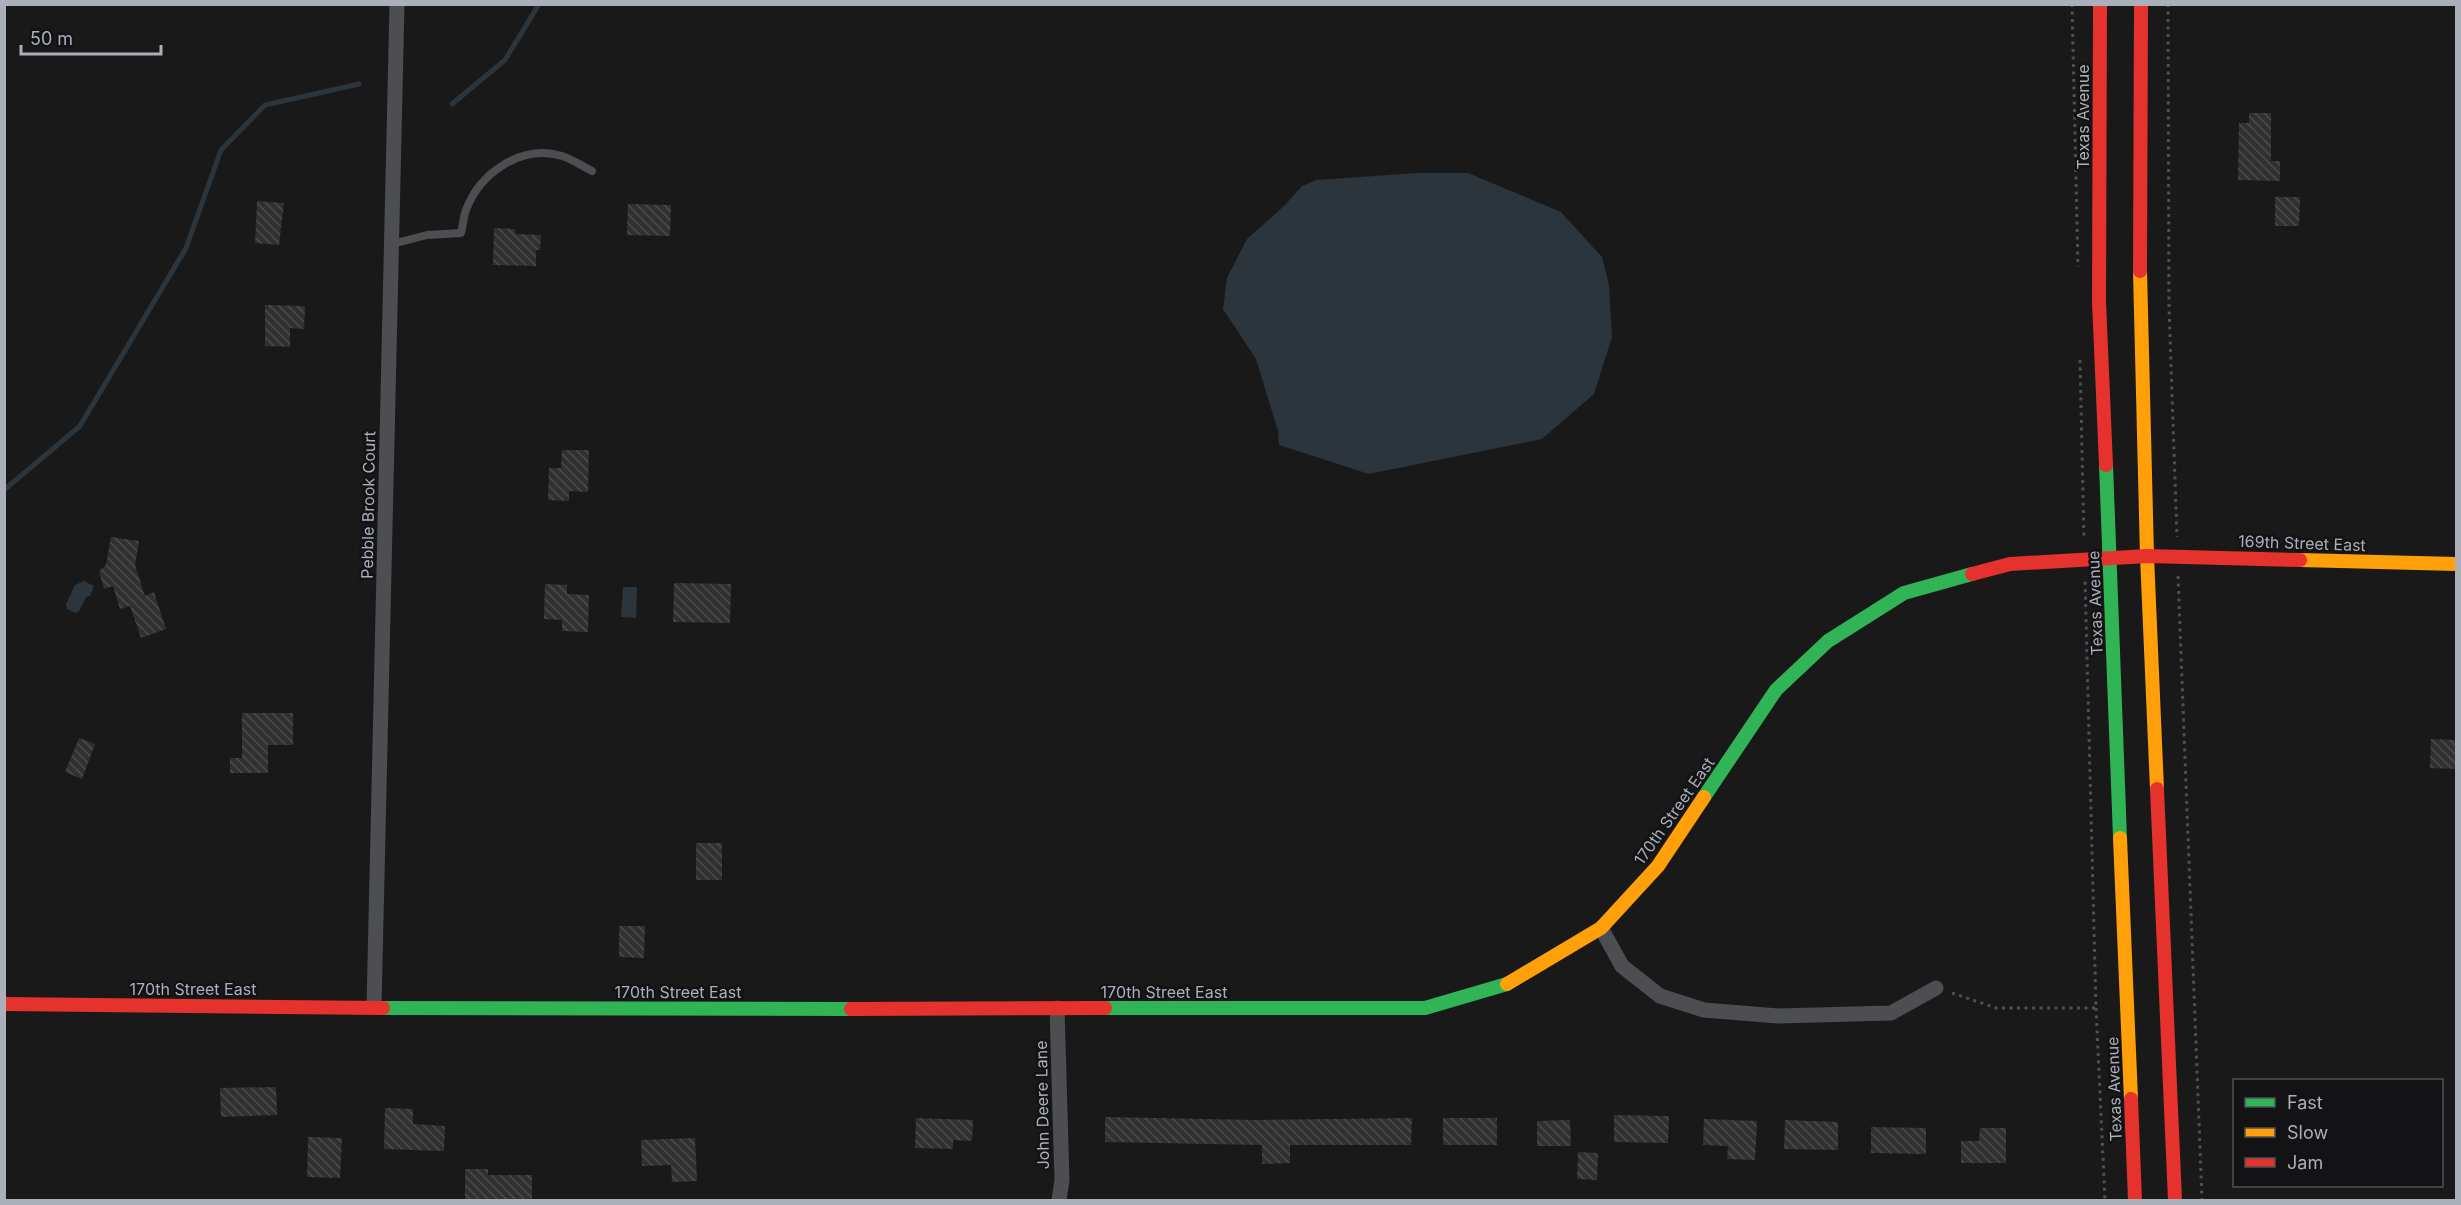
<svg xmlns="http://www.w3.org/2000/svg" width="2461" height="1205" font-family="Inter,sans-serif">
	<style>
		.water { fill: #2c343c }
		.lines { fill: none; stroke-linecap: round; stroke-linejoin: round }
		.stream { stroke: #2c343c; stroke-width: 5 }
		.building { fill: url(#building-back-hatch) }
		.path { stroke: #4f5054; stroke-width: 3; stroke-dasharray: 3 4.5; stroke-linecap: butt }
		.lane { stroke: #4d4e52; stroke-width: 8 }
		.street { stroke: #4d4e52; stroke-width: 15 }
		.fast { stroke: #30b455; stroke-width: 14 }
		.slow { stroke: #ff9f0a; stroke-width: 14 }
		.jam { stroke: #e5322d; stroke-width: 14 }
		.labels { text-anchor: middle; stroke-width: 5; stroke-linejoin: round; paint-order: stroke }
		.street-label { font-size: 16px; fill: #aaafba; stroke: #131315 }
	</style>
	<defs>
		<pattern id="building-back-hatch" width="6" height="6" patternUnits="userSpaceOnUse" patternTransform="scale(1.5)"><rect width="6" height="6" fill="#313131"/><path d="M-1 5l2 2M0 0l6 6M5-1l2 2" fill="none" stroke="#4c4c4d"/></pattern>
	</defs>
	<rect width="100%" height="100%" fill="#191919"/>
	<path class="water" d="M 1418,173 L 1468,173 L 1561,212 L 1602,257 L 1609,285 L 1612,337 L 1594,394 L 1542,439 L 1369,474 L 1279,445 L 1278,431 L 1256,359 L 1223,309 L 1227,278 L 1247,239 L 1284,206 L 1302,186 L 1316,180 Z
		M 84,581 L 94,586 L 90,596 L 87,596 L 79,611 L 75,613 L 67,609 L 66,604 L 75,585 Z
		M 623,587 L 637,587 L 636,618 L 621,617 Z"/>
	<g class="lines">
		<path class="stream" d="M 452,104 L 505,60 L 539,4
			M 4,490 L 80,426 L 186,248 L 221,150 L 265,105 L 359,84"/>
	</g>
	<path class="building" d="M 2249,113 L 2271,113 L 2271,161 L 2280,161 L 2280,181 L 2238,180 L 2239,123 L 2249,123 Z
		M 2275,197 L 2300,197 L 2299,226 L 2275,226 Z
		M 257,201 L 284,203 L 279,245 L 255,243 Z
		M 628,204 L 671,205 L 670,236 L 627,235 Z
		M 494,228 L 515,229 L 515,234 L 541,235 L 540,250 L 536,250 L 536,266 L 493,265 Z
		M 265,305 L 305,306 L 304,329 L 290,328 L 290,347 L 265,346 Z
		M 562,450 L 589,450 L 588,492 L 569,491 L 569,501 L 548,500 L 549,468 L 561,468 Z
		M 111,537 L 139,541 L 135,565 L 145,596 L 154,592 L 166,629 L 141,638 L 130,606 L 120,609 L 113,586 L 104,589 L 99,571 L 106,565 Z
		M 674,583 L 731,584 L 730,623 L 673,622 Z
		M 545,584 L 567,585 L 567,594 L 589,595 L 588,632 L 562,631 L 562,620 L 544,619 Z
		M 242,713 L 293,713 L 293,745 L 268,745 L 268,773 L 230,773 L 230,758 L 242,758 Z
		M 79,738 L 95,744 L 82,779 L 65,772 Z
		M 2431,739 L 2457,740 L 2457,769 L 2430,768 Z
		M 696,843 L 722,843 L 722,880 L 696,880 Z
		M 619,926 L 645,926 L 644,958 L 619,957 Z
		M 276,1087 L 277,1115 L 221,1117 L 220,1088 Z
		M 385,1108 L 413,1109 L 413,1124 L 445,1126 L 444,1151 L 384,1149 Z
		M 1614,1115 L 1669,1116 L 1668,1143 L 1614,1142 Z
		M 1105,1117 L 1255,1120 L 1412,1118 L 1411,1145 L 1290,1145 L 1290,1163 L 1262,1164 L 1262,1145 L 1105,1142 Z
		M 916,1118 L 973,1120 L 972,1141 L 953,1140 L 953,1149 L 915,1148 Z
		M 1443,1118 L 1497,1118 L 1497,1145 L 1443,1145 Z
		M 1704,1119 L 1757,1121 L 1755,1160 L 1727,1159 L 1728,1146 L 1703,1145 Z
		M 1570,1120 L 1571,1146 L 1537,1146 L 1537,1121 Z
		M 1785,1120 L 1838,1122 L 1838,1150 L 1784,1149 Z
		M 1871,1127 L 1926,1128 L 1926,1154 L 1871,1153 Z
		M 1980,1128 L 2006,1128 L 2006,1163 L 1961,1163 L 1961,1141 L 1979,1141 Z
		M 308,1137 L 342,1138 L 340,1178 L 307,1177 Z
		M 695,1138 L 697,1181 L 672,1182 L 671,1165 L 642,1166 L 641,1140 Z
		M 1578,1152 L 1598,1153 L 1597,1180 L 1577,1179 Z
		M 465,1169 L 488,1169 L 488,1175 L 532,1175 L 532,1200 L 465,1200 Z"/>
	<g class="lines">
		<path class="path" d="M 2072,4 L 2078,267
			M 2168,4 L 2169,306 L 2177,537
			M 2080,360 L 2084,540
			M 2178,576 L 2202,1200
			M 1952,993 L 1996,1008 L 2096,1008 L 2085,579
			M 2096,1008 L 2105,1200"/>
		<path class="lane" d="M 392,244 L 427,235 L 461,233 C 463,226 463,218 466,210 C 480,173 521,144 562,156 C 572,159 582,166 592,171"/>
		<path class="street" d="M 1601,928 L 1622,966 L 1660,996 L 1704,1010 L 1778,1016 L 1891,1013 L 1936,988
			M 374,1007 L 397,4
			M 1057,1008 L 1062,1180 L 1059,1200"/>
		<path class="fast" d="M 2106,465 L 2120,838
			M 1704,797 L 1776,690 L 1828,641 L 1904,593 L 1972,574
			M 383,1008 L 851,1009
			M 1105,1008 L 1425,1008 L 1507,984"/>
		<path class="slow" d="M 2140,271 L 2147,556 L 2157,789
			M 2300,560 L 2456,564
			M 2120,838 L 2131,1099
			M 1507,984 L 1601,928 L 1658,866 L 1704,797"/>
		<path class="jam" d="M 2100,4 L 2099,302 L 2106,465
			M 2140,271 L 2141,4
			M 1972,574 L 2010,564 L 2147,556 L 2300,560
			M 2157,789 L 2175,1200
			M 4,1004 L 383,1008
			M 851,1009 L 1105,1008
			M 2131,1099 L 2135,1200"/>
	</g>
	<g class="labels">
		<g class="street-label">
			<text transform="translate(2083 117) rotate(-90)" y="6">Texas Avenue</text>
			<text transform="translate(368 505) rotate(-89)" y="6">Pebble Brook Court</text>
			<text transform="translate(2302 543) rotate(2)" y="6">169th Street East</text>
			<text transform="translate(2095 603) rotate(-92)" y="6">Texas Avenue</text>
			<text transform="translate(1674 811) rotate(-55)" y="6">170th Street East</text>
			<text x="193" y="995">170th Street East</text>
			<text x="678" y="998">170th Street East</text>
			<text x="1164" y="998">170th Street East</text>
			<text transform="translate(2114 1089) rotate(-92)" y="6">Texas Avenue</text>
			<text transform="translate(1042 1105) rotate(-91)" y="6">John Deere Lane</text>
		</g>
	</g>
	<rect width="2461" height="1205" fill="none" stroke="#aaafba" stroke-width="12"/>
	<rect x="2233" y="1079" width="210" height="108" fill="#131315" stroke="#4f5157" stroke-width="1.5"/>
	<rect x="2245" y="1098" width="30" height="9" fill="#30b455" stroke="#4f5157" stroke-width="1.5"/>
	<text x="2287" y="1109" font-size="18" fill="#aaafba">Fast</text>
	<rect x="2245" y="1128" width="30" height="9" fill="#ff9f0a" stroke="#4f5157" stroke-width="1.5"/>
	<text x="2287" y="1139" font-size="18" fill="#aaafba">Slow</text>
	<rect x="2245" y="1158" width="30" height="9" fill="#e5322d" stroke="#4f5157" stroke-width="1.5"/>
	<text x="2287" y="1169" font-size="18" fill="#aaafba">Jam</text>
	<path d="M21 45v9h140v-9" fill="none" stroke="#aaafba" stroke-width="3"/>
	<text x="30" y="45" font-size="18" fill="#aaafba" stroke="#131315" stroke-width="4.5" paint-order="stroke">50 m</text>
</svg>
